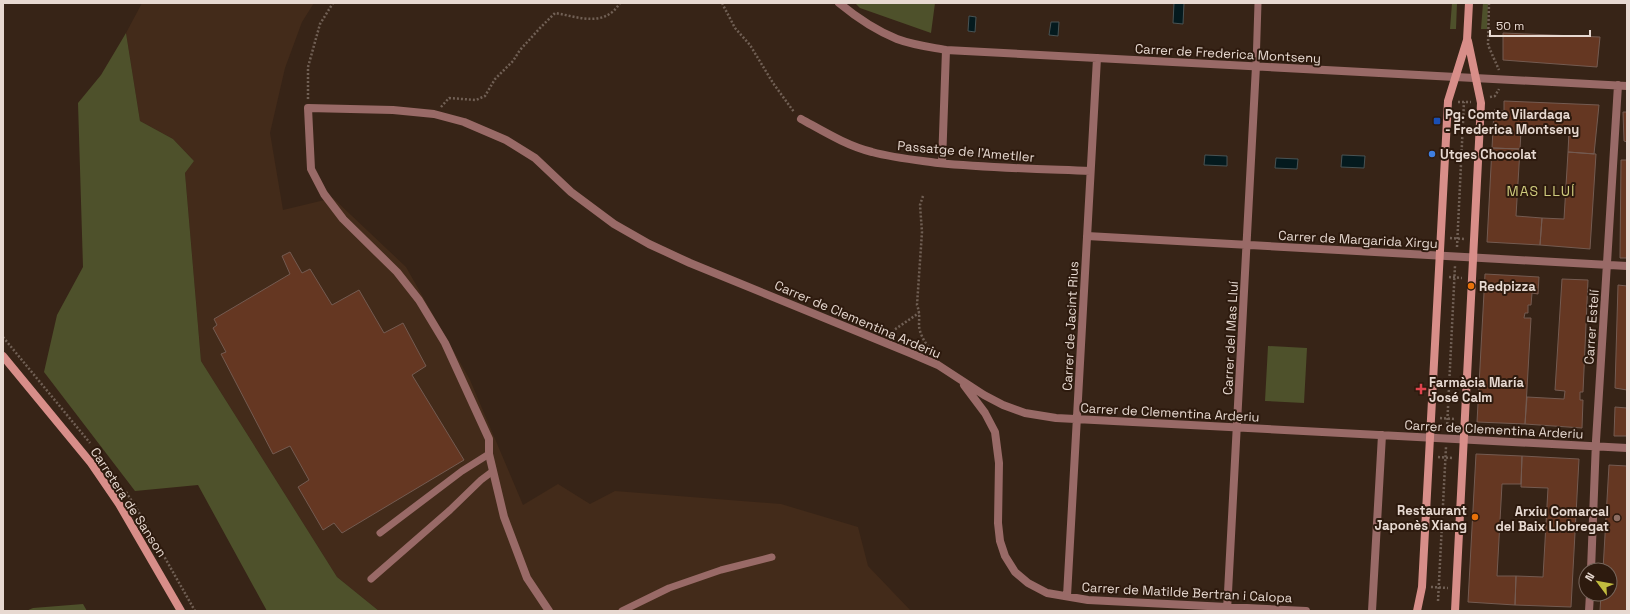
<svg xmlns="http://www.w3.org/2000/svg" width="1630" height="614" font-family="'Space Grotesk',sans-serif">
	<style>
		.built { fill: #432b1a }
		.green { fill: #4e512b }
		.water { fill: #041a1e; stroke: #485354 }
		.building { fill: #653722; stroke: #745b51 }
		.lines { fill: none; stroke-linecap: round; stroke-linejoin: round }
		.path { stroke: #716055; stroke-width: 2.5; stroke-dasharray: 2 2; stroke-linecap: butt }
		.lane { stroke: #996a67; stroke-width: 7 }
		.street { stroke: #996a67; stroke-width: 8 }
		.secondary { stroke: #d88e89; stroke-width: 8 }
		.transit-dot { fill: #1a4fb4; stroke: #2d1a0e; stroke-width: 1.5 }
		.shop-dot { fill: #3f7fe0; stroke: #2d1a0e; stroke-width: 1.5 }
		.food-dot { fill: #e8710a; stroke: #2d1a0e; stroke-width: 1.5 }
		.health-dot { fill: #e0444e; stroke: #2d1a0e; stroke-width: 1.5 }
		.education-dot { fill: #8d6e63; stroke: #2d1a0e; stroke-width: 1.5 }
		.labels { text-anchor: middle; stroke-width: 4; stroke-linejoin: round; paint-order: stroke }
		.street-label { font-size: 13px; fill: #e7d9d1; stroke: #2d1a0e }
		.poi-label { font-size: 13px; font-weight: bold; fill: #e7d9d1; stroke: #2d1a0e; text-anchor: start }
		.neighbourhood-label { font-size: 14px; letter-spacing: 1px; fill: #cecb7d; stroke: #2d1a0e }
	</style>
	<rect width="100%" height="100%" fill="#372417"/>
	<path class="built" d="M 142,3 L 314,3 L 302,22 L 285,68 L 270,133 L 283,210 L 333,198 L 406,267 L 470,380 L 523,505 L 558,484 L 590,504 L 615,491 L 781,504 L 858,527 L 868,566 L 911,611 L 379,611 L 337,577 L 201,361 L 185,173 L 194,161 L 173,139 L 140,121 L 126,33 Z"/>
	<path class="green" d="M 855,3 L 935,3 L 931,33 L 860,8 Z
		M 1452,3 L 1457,3 L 1456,29 L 1450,29 Z
		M 1483,3 L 1488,3 L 1487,29 L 1481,29 Z
		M 126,33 L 140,121 L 173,139 L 194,161 L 185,173 L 201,361 L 337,577 L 379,611 L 267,611 L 198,485 L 135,491 L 44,372 L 57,315 L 83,267 L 78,103 L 101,75 Z
		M 1268,346 L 1307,348 L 1304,403 L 1265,401 Z
		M 83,604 L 87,611 L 26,611 L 33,608 Z"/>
	<path class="water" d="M 1174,3 L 1184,3 L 1183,24 L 1173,23 Z
		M 969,16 L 976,17 L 975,32 L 968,31 Z
		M 1051,22 L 1059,22 L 1058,36 L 1049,35 Z
		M 1205,155 L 1227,156 L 1227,166 L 1204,165 Z
		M 1342,155 L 1365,156 L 1364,168 L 1341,167 Z
		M 1276,158 L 1298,159 L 1297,169 L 1275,168 Z"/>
	<path class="building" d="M 1503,33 L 1600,37 L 1597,67 L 1503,60 Z
		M 1504,101 L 1599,105 L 1594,154 L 1568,152 L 1569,132 L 1521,131 L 1520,149 L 1492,148 L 1494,110 L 1504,111 Z
		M 1623,112 L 1627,112 L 1627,142 L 1624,141 Z
		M 1492,148 L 1520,149 L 1516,216 L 1542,218 L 1540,245 L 1487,242 Z
		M 1568,152 L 1596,154 L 1590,249 L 1540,245 L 1542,218 L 1564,219 Z
		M 1621,160 L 1627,160 L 1627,258 L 1620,258 Z
		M 290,252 L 302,273 L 310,269 L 332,305 L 359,290 L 384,333 L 403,323 L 426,366 L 412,375 L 464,460 L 342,533 L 334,523 L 323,530 L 298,487 L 309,480 L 290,446 L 273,454 L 221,354 L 226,352 L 213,328 L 217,325 L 214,319 L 290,274 L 282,256 Z
		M 1485,274 L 1539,277 L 1538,294 L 1532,293 L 1531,305 L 1528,305 L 1528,313 L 1525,313 L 1524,318 L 1531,318 L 1525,424 L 1477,422 Z
		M 1562,279 L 1588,280 L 1583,392 L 1580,392 L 1580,400 L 1583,400 L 1582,428 L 1525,424 L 1527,397 L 1564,399 L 1565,391 L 1555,390 Z
		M 1618,285 L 1627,286 L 1627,390 L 1615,388 Z
		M 1615,407 L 1627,408 L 1627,436 L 1614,436 Z
		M 1476,454 L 1522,456 L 1521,484 L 1502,484 L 1497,576 L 1516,576 L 1515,605 L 1468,602 Z
		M 1522,456 L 1579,459 L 1571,607 L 1515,605 L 1516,576 L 1543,577 L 1548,488 L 1521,487 Z
		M 1609,465 L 1627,466 L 1627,611 L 1600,611 L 1601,594 L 1610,594 L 1610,570 L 1603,570 Z"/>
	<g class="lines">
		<path class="path" d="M 722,3 L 735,28 L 750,45 L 773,83 L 794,112
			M 1489,3 L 1488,45 L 1499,70
			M 1490,97 L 1495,96 L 1499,89
			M 308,99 L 308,67 L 320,24 L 333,3
			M 1458,102 L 1471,102
			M 441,107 L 449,98 L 476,100 L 485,96 L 495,79 L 513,61 L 520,50 L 540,28 L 555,13 C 579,17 604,28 620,3
			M 923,196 L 920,205 L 922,232 L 917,305 C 920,313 919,317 919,325 C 919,333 926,345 932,351
			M 1450,238 L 1465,239
			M 1457,247 L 1464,102
			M 1449,277 L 1462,278
			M 891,336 L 894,330 L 919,313
			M 3,337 L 90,443
			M 1440,418 L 1455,419
			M 1447,428 L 1455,266
			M 1438,457 L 1453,458
			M 126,492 L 143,519 L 195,611
			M 1431,587 L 1448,588
			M 1438,601 L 1446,447"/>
		<path class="lane" d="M 1256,66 L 1258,3
			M 380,533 L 462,471 L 489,454
			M 371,579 L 450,510 L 481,480 L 493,471
			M 622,611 L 669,588 L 721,570 L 772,557"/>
		<path class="street" d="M 839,3 C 856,17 877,31 897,39 C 913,45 930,47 946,50 L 1627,86
			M 801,119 C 823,131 847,146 872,152 C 894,158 916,160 938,163 C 989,168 1040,169 1090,171
			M 942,163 L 946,50
			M 1087,236 L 1627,266
			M 964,385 L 985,413 L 995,432 L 999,463 L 998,523 L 1000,541 L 1005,556 L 1015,572 L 1028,583 L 1047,593 L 1088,600 L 1306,611
			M 1591,570 L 1596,441 L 1618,85
			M 1067,596 L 1097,58
			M 549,611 L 527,578 L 504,517 L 489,454 L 489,439 L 445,343 L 419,300 L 397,272 L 343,219 L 324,194 L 311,169 L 308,108 L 393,110 L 434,114 L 464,122 L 506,140 L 535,158 L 571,192 L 614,224 L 649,244 L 690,263 L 910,353 L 938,365 L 984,395 L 1003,405 L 1025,413 L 1056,418 L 1627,448
			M 1227,611 L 1256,66
			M 1372,611 L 1382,435
			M 1589,611 L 1590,594"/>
		<path class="secondary" d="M 3,356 L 91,463 L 119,504 L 181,611
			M 1417,611 L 1422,587 L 1448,101 L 1467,40 L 1469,3
			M 1455,611 L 1481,103 L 1468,41"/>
	</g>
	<rect class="transit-dot" x="1433" y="117" width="8" height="8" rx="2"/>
	<circle class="shop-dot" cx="1432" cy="154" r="4"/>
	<g class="food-dot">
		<circle cx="1471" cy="286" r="4"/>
		<circle cx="1475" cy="517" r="4"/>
	</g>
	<path class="health-dot" d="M1419 383h4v4h4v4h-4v4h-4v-4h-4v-4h4z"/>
	<circle class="education-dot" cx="1617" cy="518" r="4"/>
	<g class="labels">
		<g class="street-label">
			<text transform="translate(1228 53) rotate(3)" y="5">Carrer de Frederica Montseny</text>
			<text transform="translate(966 151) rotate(5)" y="5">Passatge de l'Ametller</text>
			<text transform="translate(1358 239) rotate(3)" y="5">Carrer de Margarida Xirgu</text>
			<text transform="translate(858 319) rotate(23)" y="5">Carrer de Clementina Arderiu</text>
			<text transform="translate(1070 326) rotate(-87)" y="5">Carrer de Jacint Rius</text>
			<text transform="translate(1591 327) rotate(-86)" y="5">Carrer Estelí</text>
			<text transform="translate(1230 338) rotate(-87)" y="5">Carrer del Mas Lluí</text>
			<text transform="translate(1170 412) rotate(3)" y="5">Carrer de Clementina Arderiu</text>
			<text transform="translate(1494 429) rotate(3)" y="5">Carrer de Clementina Arderiu</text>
			<text transform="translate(129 502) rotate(57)" y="5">Carretera de Sanson</text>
			<text transform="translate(1187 592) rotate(3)" y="5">Carrer de Matilde Bertran i Calopa</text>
		</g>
		<g class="poi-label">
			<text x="1445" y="119">Pg. Comte Vilardaga<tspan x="1445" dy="15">- Frederica Montseny</tspan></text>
			<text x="1440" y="159">Utges Chocolat</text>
			<text x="1479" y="291">Redpizza</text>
			<text x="1429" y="387">Farmàcia María<tspan x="1429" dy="15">José Calm</tspan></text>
			<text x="1467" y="515" text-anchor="end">Restaurant<tspan x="1467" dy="15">Japonès Xiang</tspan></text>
			<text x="1609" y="516" text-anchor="end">Arxiu Comarcal<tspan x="1609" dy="15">del Baix Llobregat</tspan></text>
		</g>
		<g class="neighbourhood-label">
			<text x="1541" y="196">MAS LLUÍ</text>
		</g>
	</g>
	<rect width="1630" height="614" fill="none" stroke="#e7d9d1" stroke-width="8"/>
	<g transform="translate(1598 582) rotate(302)"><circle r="19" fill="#2d1a0e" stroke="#77665c"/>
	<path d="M0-3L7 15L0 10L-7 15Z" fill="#c3bd3f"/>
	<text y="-6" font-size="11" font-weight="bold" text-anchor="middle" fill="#e7d9d1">N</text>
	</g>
	<path d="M1490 30v6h100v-6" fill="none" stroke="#e7d9d1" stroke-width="2"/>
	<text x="1496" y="30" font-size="12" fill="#e7d9d1" stroke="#2d1a0e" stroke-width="3" paint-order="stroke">50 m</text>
</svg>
